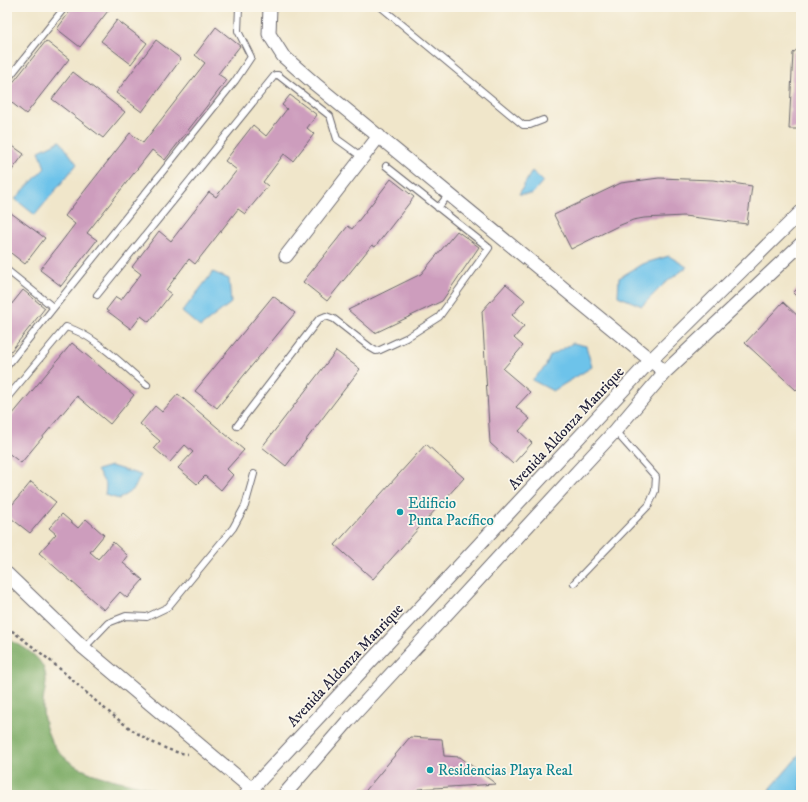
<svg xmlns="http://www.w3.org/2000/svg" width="808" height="802" font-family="'IM FELL DW Pica',serif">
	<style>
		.forest { fill: #7aaa63; stroke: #4e664f }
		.water { fill: #6dc3ea; stroke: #487292 }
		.building { fill: #cd9dbd }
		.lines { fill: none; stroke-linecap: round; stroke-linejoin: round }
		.service-casing { stroke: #6a676d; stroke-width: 8 }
		.minor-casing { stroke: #6a676d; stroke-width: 15 }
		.path { stroke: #6a676d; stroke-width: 2.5; stroke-dasharray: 3 3; stroke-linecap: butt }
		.service { stroke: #fff; stroke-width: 6 }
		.minor { stroke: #fff; stroke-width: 13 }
		.culture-dot { fill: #0f9aa8; stroke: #fbf7ec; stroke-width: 1.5 }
		.labels { text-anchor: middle; stroke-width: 3.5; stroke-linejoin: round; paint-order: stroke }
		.street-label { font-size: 15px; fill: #22223b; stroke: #fbf7ec }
		.culture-label { font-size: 15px; fill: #0d838f; stroke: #fbf7ec; text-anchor: start }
	</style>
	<rect width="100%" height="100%" fill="#fbf7ec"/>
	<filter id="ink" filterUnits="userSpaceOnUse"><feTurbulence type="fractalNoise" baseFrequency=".025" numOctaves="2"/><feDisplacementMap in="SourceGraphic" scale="8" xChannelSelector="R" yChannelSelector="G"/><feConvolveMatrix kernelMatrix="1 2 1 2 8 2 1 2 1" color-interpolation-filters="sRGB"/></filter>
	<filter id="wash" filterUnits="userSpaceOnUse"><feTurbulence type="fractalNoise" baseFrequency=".012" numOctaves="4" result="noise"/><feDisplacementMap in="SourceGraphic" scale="16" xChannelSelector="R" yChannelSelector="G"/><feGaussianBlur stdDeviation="0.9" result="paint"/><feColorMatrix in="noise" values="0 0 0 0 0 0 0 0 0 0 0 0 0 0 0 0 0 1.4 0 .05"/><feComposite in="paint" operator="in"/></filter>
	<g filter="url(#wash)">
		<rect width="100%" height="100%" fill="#f0e6ca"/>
		<path class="forest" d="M 7,639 C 21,645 41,656 45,672 C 48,683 44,691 43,702 C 42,721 48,741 62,755 C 90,783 132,778 166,795 L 7,795 Z"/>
		<path class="water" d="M 60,141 L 77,164 L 35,215 L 15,199 L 45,168 L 39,151 Z
			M 532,171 L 543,181 L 532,194 L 519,194 Z
			M 669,256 L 687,267 L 664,284 L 642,306 L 618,296 L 619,278 L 642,264 Z
			M 213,272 L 229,279 L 231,303 L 200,327 L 182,312 Z
			M 573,343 L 586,346 L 592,367 L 553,391 L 532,380 L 545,367 L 550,356 Z
			M 111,466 L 141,475 L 134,489 L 119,499 L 105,495 L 106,485 L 97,470 Z
			M 801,753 L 801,795 L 765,795 Z"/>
		<g id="blocks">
			<path class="building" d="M 73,7 L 111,7 L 80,47 L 57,29 Z
				M 117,20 L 147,43 L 131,64 L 101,41 Z
				M 216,27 L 240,46 L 218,74 L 227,80 L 165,160 L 152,150 L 87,233 L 97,240 L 61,286 L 40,270 L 75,224 L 65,216 L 130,133 L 143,143 L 205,63 L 195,55 Z
				M 156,40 L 181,59 L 142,112 L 116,93 Z
				M 46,41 L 69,59 L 26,114 L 7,99 L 7,90 Z
				M 801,46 L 801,129 L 789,129 L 793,53 Z
				M 73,72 L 125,112 L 103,138 L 52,99 Z
				M 290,95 L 317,115 L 307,128 L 314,134 L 293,161 L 284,154 L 263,182 L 268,186 L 245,214 L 238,209 L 195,264 L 189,259 L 166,290 L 171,294 L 149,322 L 141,316 L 131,329 L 106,310 L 116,297 L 121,300 L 141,274 L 132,267 L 159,231 L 171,241 L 209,192 L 216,197 L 237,170 L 225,161 L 253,125 L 266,136 L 287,109 L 282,105 Z
				M 7,142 L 24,154 L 7,177 Z
				M 659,178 L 713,180 L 752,186 L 747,224 L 684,216 L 644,218 L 633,220 L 618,226 L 571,249 L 554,215 L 621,183 Z
				M 391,179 L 414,197 L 375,247 L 372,245 L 327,301 L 303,282 L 348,226 L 352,229 Z
				M 7,210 L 45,238 L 25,264 L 7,250 Z
				M 457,231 L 479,247 L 442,301 L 375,333 L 348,310 L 421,274 Z
				M 506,284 L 525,300 L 512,315 L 524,326 L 514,338 L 523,346 L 503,369 L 530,392 L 516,407 L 530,419 L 519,431 L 532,443 L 513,464 L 490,443 L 482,311 Z
				M 801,285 L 801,301 L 793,293 Z
				M 23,290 L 45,308 L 7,356 L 7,310 Z
				M 273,296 L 295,313 L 217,408 L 195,391 Z
				M 783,302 L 801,319 L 801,385 L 796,390 L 745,343 Z
				M 72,343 L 134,395 L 110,424 L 77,396 L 21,463 L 7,452 L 7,421 Z
				M 336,351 L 360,369 L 286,466 L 262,447 Z
				M 178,394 L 244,450 L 227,469 L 233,475 L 221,490 L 205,476 L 197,484 L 178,468 L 193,452 L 185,445 L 170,462 L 154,448 L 160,441 L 140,424 L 155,406 L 162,412 Z
				M 426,444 L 464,478 L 373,579 L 335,545 Z
				M 31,482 L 56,502 L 30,533 L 7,515 L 7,511 Z
				M 62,514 L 78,528 L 86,519 L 104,535 L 90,552 L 98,559 L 113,542 L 128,556 L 123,563 L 143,580 L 127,598 L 120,592 L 104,610 L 39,553 L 56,534 L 49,528 Z
				M 410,737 L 442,739 L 444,756 L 460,757 L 496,784 L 418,789 L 412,795 L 362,795 Z"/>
		</g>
	</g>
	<g filter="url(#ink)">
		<use href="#blocks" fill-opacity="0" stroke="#6a676d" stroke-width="1"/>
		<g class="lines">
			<g class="service-casing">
				<path id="service" d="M 381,7 L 523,125 L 530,125 L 543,120
					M 7,80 L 65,7
					M 438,208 L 449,194
					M 7,270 L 53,307
					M 97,295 L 275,75 L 278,75 L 330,116 L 337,139 L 362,157
					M 7,366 L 235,81 L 251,57 L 238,31 L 239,7
					M 7,398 L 66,327 C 95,335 123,366 147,385
					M 237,426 L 319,319 L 326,316 L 334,319 L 371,348 L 376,351 L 380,350 L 406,338 L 439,317 L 489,248 L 386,166
					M 574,583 L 649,505 L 655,491 L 656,477 L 615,431
					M 84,648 L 108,623 L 126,616 L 147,617 L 168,607 L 233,528 L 245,506 L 254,474"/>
			</g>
			<g class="minor-casing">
				<path id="minor" d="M 270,7 L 269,34 L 283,56 L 315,84 L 665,372
					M 286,256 L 379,136
					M 7,574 L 84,648 L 259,795
					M 246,795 L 651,360 L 801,212
					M 284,795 L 348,721 L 615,431 L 665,372 L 801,244"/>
			</g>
			<path class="path" d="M 7,627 C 25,641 43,654 60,669 C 92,697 144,750 188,754"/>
			<use href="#service" class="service"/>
			<use href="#minor" class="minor"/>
		</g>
	</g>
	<g class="culture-dot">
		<circle cx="400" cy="512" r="4"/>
		<circle cx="430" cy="770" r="4"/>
	</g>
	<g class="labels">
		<g class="street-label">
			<text transform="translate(566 428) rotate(-47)" y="5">Avenida Aldonza Manrique</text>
			<text transform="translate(345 665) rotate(-47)" y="5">Avenida Aldonza Manrique</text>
		</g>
		<g class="culture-label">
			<text x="408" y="508">Edificio<tspan x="408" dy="17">Punta Pacífico</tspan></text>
			<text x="438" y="775">Residencias Playa Real</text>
		</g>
	</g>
	<rect width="808" height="802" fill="none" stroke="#fbf7ec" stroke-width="24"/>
</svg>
